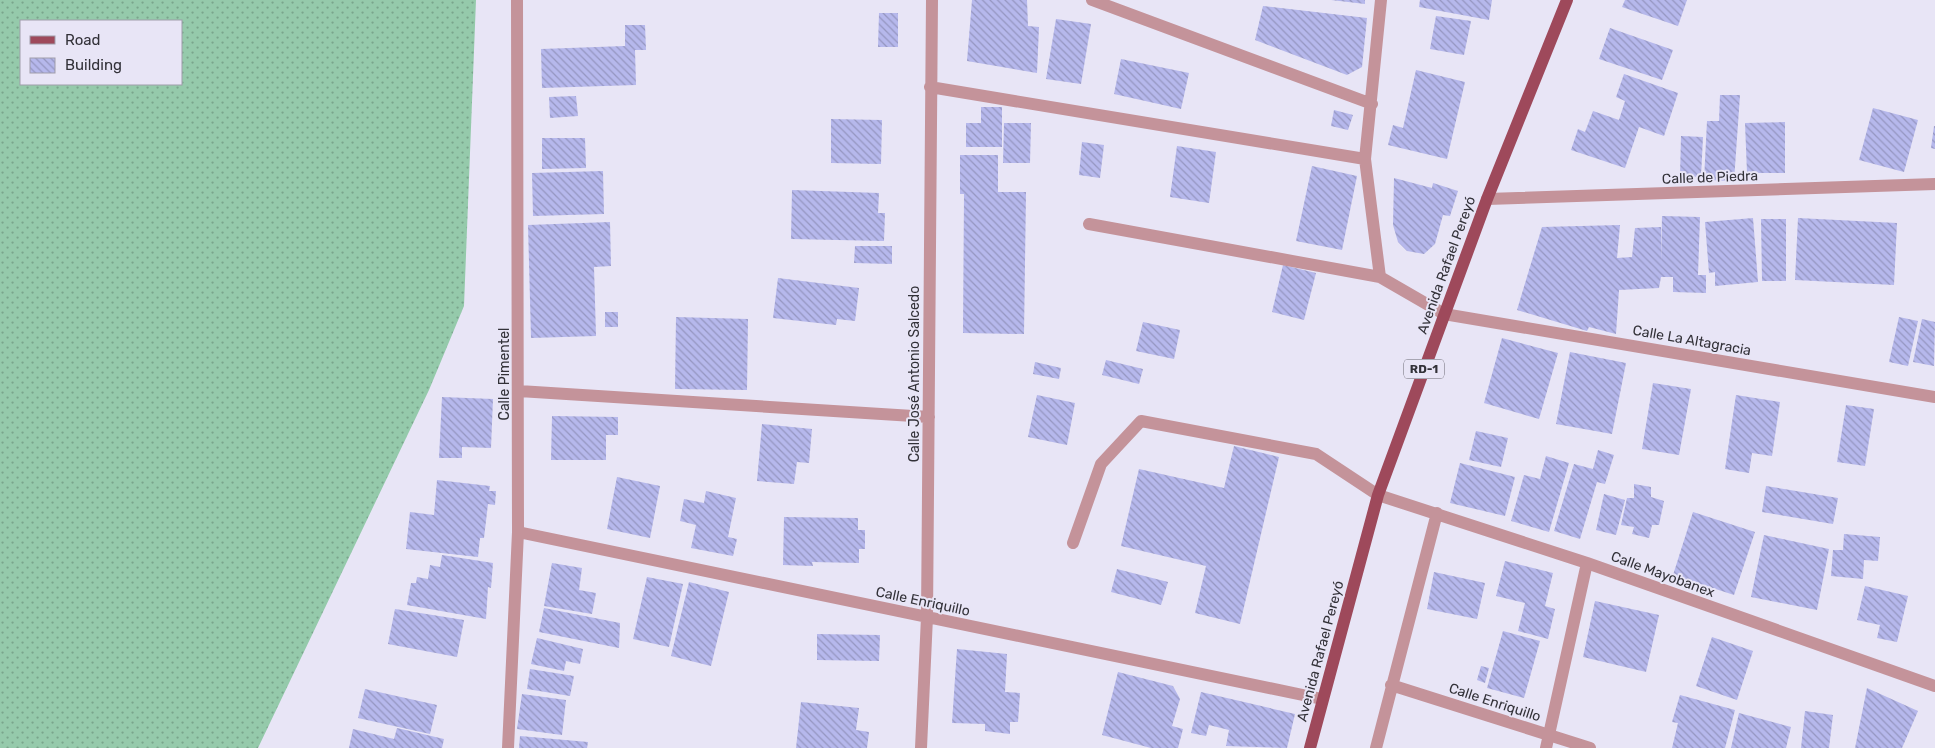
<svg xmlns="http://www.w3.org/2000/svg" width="1935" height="748" font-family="Rubik,sans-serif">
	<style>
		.grass { fill: url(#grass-dots); fill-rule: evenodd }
		.building { fill: url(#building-back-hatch) }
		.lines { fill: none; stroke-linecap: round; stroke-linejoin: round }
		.minor { stroke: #c4939a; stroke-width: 12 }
		.major { stroke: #9e495b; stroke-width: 12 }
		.labels { text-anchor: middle; stroke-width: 4; stroke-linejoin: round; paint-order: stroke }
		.shield { fill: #e8e5f6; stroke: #696771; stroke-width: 1 }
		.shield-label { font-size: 12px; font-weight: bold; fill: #323138 }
		.street-label { font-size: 14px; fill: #323138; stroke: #e8e5f6 }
	</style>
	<defs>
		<pattern id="grass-dots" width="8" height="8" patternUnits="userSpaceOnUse" patternTransform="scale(1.25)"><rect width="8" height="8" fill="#95caab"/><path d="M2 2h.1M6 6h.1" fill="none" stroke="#7aa58c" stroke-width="1.8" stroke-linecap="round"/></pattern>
		<pattern id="building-back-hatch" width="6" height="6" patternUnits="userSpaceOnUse" patternTransform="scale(1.25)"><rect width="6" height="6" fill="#b6b8ec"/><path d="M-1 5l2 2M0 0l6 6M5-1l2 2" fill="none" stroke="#9596c0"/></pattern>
	</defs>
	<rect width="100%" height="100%" fill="#e8e5f6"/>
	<path class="grass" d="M 0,0 L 476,0 L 464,306 L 429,390 L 258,748 L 0,748 ZM 21,21 L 181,21 L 181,84 L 21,84 Z"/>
	<path class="building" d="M 972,0 L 1027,0 L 1028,26 L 1039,27 L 1037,73 L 967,61 Z
		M 1331,0 L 1365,0 L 1365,4 Z
		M 1420,0 L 1492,0 L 1489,20 L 1419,7 Z
		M 1625,0 L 1687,0 L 1678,26 L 1622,7 Z
		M 1263,6 L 1367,18 L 1362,67 L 1347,75 L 1255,40 Z
		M 879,13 L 898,13 L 898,47 L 878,47 Z
		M 1436,16 L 1471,21 L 1464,55 L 1430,49 Z
		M 1056,19 L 1091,24 L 1081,84 L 1046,79 Z
		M 625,25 L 645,25 L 646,50 L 635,50 L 636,85 L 542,88 L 541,49 L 625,46 Z
		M 1610,28 L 1673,50 L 1662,80 L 1599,59 Z
		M 1121,59 L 1189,73 L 1181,109 L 1114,94 Z
		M 1416,70 L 1465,82 L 1447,159 L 1388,145 L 1393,125 L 1403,128 Z
		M 1624,74 L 1678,93 L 1664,136 L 1639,127 L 1625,168 L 1571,150 L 1578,129 L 1585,132 L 1593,111 L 1619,120 L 1625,101 L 1616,97 Z
		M 1720,95 L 1740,95 L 1734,181 L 1704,180 L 1707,121 L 1719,121 Z
		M 576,96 L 578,116 L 550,118 L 549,97 Z
		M 981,107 L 1002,107 L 1002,147 L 966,147 L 966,123 L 981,123 Z
		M 1873,108 L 1918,120 L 1904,172 L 1859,160 Z
		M 1334,110 L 1353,115 L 1348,130 L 1331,126 Z
		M 831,119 L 882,120 L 881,164 L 831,163 Z
		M 1785,122 L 1785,173 L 1747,173 L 1745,123 Z
		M 1004,123 L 1031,123 L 1030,163 L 1003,163 Z
		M 1934,126 L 1935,126 L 1935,149 L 1931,148 Z
		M 1681,136 L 1703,137 L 1701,177 L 1680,176 Z
		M 542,138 L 585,138 L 586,168 L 542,169 Z
		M 1082,142 L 1104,145 L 1100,178 L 1079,175 Z
		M 1177,146 L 1216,152 L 1209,203 L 1170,197 Z
		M 960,155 L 998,155 L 998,192 L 1026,192 L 1024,334 L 963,333 L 964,194 L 960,194 Z
		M 1312,166 L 1357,176 L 1342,250 L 1296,241 Z
		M 603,171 L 604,214 L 533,216 L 532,173 Z
		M 1394,178 L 1432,188 L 1433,183 L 1458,191 L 1450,216 L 1443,215 L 1435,244 L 1424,254 L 1407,251 L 1398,242 L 1393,225 Z
		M 792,190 L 879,193 L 878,213 L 885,213 L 884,241 L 791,239 Z
		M 1662,216 L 1700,217 L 1698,275 L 1706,275 L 1706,293 L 1673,292 L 1673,277 L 1661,277 L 1659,288 L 1619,290 L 1616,334 L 1589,327 L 1587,331 L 1517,310 L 1542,227 L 1620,225 L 1617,258 L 1632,257 L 1635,228 L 1661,227 L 1661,262 Z
		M 1753,218 L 1758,282 L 1715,286 L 1715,272 L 1709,273 L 1705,222 Z
		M 1798,218 L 1897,223 L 1894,285 L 1795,280 Z
		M 1761,219 L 1786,219 L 1786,281 L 1762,281 Z
		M 610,222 L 611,266 L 594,267 L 596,336 L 531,338 L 528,225 Z
		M 855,246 L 892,246 L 892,264 L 854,263 Z
		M 1283,265 L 1316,273 L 1304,320 L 1272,312 Z
		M 778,278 L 859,288 L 855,321 L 837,319 L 836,325 L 773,318 Z
		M 605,312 L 618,312 L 618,327 L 605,327 Z
		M 676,317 L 748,319 L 747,390 L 675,389 Z
		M 1899,317 L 1918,321 L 1908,366 L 1889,362 Z
		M 1922,319 L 1935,322 L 1934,366 L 1913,362 Z
		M 1143,322 L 1180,330 L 1174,359 L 1136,351 Z
		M 1502,338 L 1558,353 L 1539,419 L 1484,403 Z
		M 1570,352 L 1626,363 L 1612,434 L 1556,424 Z
		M 1106,360 L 1143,369 L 1139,384 L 1102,375 Z
		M 1035,362 L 1061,368 L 1059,379 L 1033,374 Z
		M 1653,383 L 1691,389 L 1679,455 L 1642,449 Z
		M 1037,395 L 1075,403 L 1067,445 L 1028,437 Z
		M 1736,395 L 1780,402 L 1772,456 L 1752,453 L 1749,473 L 1725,469 Z
		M 442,397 L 493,399 L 491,448 L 462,447 L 462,458 L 439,458 Z
		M 1846,405 L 1874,409 L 1865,466 L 1837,462 Z
		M 552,416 L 618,417 L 618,435 L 606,435 L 606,460 L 551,460 Z
		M 762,424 L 812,429 L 809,463 L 797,462 L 794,484 L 757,481 Z
		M 1476,431 L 1508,438 L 1501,467 L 1469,460 Z
		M 1234,446 L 1279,457 L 1240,624 L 1195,613 L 1206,566 L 1121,546 L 1139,469 L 1224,488 Z
		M 1598,450 L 1614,455 L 1605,484 L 1597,482 L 1580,539 L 1554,531 L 1574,464 L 1593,469 Z
		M 1546,456 L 1569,463 L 1549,532 L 1511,521 L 1524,475 L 1540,479 Z
		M 1460,463 L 1515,477 L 1505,516 L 1450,503 Z
		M 617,477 L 660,486 L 650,538 L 607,529 Z
		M 437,480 L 490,486 L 489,491 L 496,491 L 495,505 L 488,504 L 484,538 L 480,538 L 478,557 L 406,549 L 410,512 L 434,515 Z
		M 1634,484 L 1651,487 L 1651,497 L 1664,501 L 1659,525 L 1652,525 L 1649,538 L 1632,534 L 1634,527 L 1621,525 L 1627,498 L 1634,498 Z
		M 1766,486 L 1838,498 L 1833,524 L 1762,512 Z
		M 706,491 L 736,498 L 728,537 L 737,539 L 733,556 L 691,548 L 696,525 L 680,521 L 684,499 L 704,503 Z
		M 1604,494 L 1625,500 L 1616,535 L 1596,530 Z
		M 1693,512 L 1755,532 L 1734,595 L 1673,575 Z
		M 784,517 L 858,518 L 858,530 L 865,530 L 865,549 L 859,549 L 859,563 L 812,562 L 813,566 L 783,565 Z
		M 1844,534 L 1880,537 L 1878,561 L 1864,560 L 1863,579 L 1831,576 L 1833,550 L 1843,550 Z
		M 1764,535 L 1829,549 L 1817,610 L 1751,597 Z
		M 442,555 L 493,563 L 491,588 L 488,587 L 486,619 L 407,605 L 411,583 L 416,583 L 417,577 L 428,579 L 430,565 L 440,567 Z
		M 1505,561 L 1553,573 L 1545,606 L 1555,609 L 1548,639 L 1518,631 L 1525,603 L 1496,596 Z
		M 552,563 L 582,568 L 579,590 L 596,593 L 592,614 L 544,606 Z
		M 1117,569 L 1168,582 L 1161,605 L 1111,592 Z
		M 1434,572 L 1485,583 L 1477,619 L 1427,609 Z
		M 647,577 L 683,584 L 669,647 L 633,639 Z
		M 689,582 L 729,592 L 711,666 L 671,656 Z
		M 1865,586 L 1908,596 L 1897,642 L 1877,638 L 1880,625 L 1857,620 Z
		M 1595,601 L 1659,615 L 1646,672 L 1583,657 Z
		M 544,608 L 620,623 L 619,648 L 539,632 Z
		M 395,609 L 464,620 L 457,657 L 388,644 Z
		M 1503,631 L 1540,641 L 1524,698 L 1487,688 Z
		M 817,634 L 880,635 L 879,661 L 817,660 Z
		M 1712,637 L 1753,651 L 1737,700 L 1696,686 Z
		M 537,638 L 583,649 L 580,664 L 566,661 L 564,671 L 531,664 Z
		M 957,649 L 1007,654 L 1005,692 L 1020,693 L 1018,722 L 1010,722 L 1010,734 L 985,731 L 985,724 L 952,723 Z
		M 1481,666 L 1489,668 L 1485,683 L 1477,680 Z
		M 530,669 L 574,676 L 570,696 L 527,689 Z
		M 1118,672 L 1173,686 L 1180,699 L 1172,726 L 1183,729 L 1178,748 L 1151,748 L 1102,735 Z
		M 1867,688 L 1918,711 L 1902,748 L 1855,748 Z
		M 365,689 L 437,705 L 430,734 L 358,718 Z
		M 1201,692 L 1295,714 L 1287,748 L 1226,746 L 1229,730 L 1209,725 L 1206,736 L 1191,733 Z
		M 522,694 L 566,700 L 562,735 L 517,729 Z
		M 1680,695 L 1735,710 L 1725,748 L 1672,748 L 1678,723 L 1672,722 Z
		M 801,702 L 859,708 L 856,730 L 869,732 L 867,748 L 796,748 Z
		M 1805,711 L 1833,715 L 1829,748 L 1801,748 Z
		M 1739,713 L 1791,727 L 1786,748 L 1731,748 Z
		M 397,728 L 444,739 L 442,748 L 349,748 L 353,729 L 394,739 Z
		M 520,736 L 588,742 L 587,748 L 519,748 Z"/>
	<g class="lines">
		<path class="minor" d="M 1092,0 L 1372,104
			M 1381,0 L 1365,159 L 1380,277 L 1444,314 L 1935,397
			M 930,87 L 1365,159
			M 1487,199 L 1935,184
			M 1089,224 L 1380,277
			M 519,391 L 929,417
			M 518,532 L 1322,699
			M 1073,543 L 1101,464 L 1141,421 L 1316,454 L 1378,495 L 1587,563 L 1935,686
			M 1391,685 L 1590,748
			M 508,748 L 518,532 L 517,0
			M 921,748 L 927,617 L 932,0
			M 1376,748 L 1437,513
			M 1546,748 L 1587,563"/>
		<path class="major" d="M 1310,748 L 1378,495 L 1487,199 L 1567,0"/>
	</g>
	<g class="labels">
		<rect class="shield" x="1404" y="359.5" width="40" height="19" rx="4"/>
		<g class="shield-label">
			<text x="1424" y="373">RD-1</text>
		</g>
		<g class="street-label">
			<text transform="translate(1710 177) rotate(-2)" y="5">Calle de Piedra</text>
			<text transform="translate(1446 265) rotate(-70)" y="5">Avenida Rafael Pereyó</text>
			<text transform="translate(1692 340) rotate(10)" y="5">Calle La Altagracia</text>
			<text transform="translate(504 374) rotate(-90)" y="5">Calle Pimentel</text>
			<text transform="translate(914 374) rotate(-90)" y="5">Calle José Antonio Salcedo</text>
			<text transform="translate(1663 574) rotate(20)" y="5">Calle Mayobanex</text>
			<text transform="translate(923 601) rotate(12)" y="5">Calle Enriquillo</text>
			<text transform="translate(1320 651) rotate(-75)" y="5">Avenida Rafael Pereyó</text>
			<text transform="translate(1495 702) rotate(18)" y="5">Calle Enriquillo</text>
		</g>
	</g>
	<rect x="20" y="20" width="162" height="65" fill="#e8e5f6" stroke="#9f9daa"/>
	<rect x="30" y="36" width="25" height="8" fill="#9e495b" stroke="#9f9daa"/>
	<text x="65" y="45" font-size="15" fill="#323138">Road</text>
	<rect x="30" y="58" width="25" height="15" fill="url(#building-back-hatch)" stroke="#9f9daa"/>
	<text x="65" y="70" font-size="15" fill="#323138">Building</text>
</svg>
